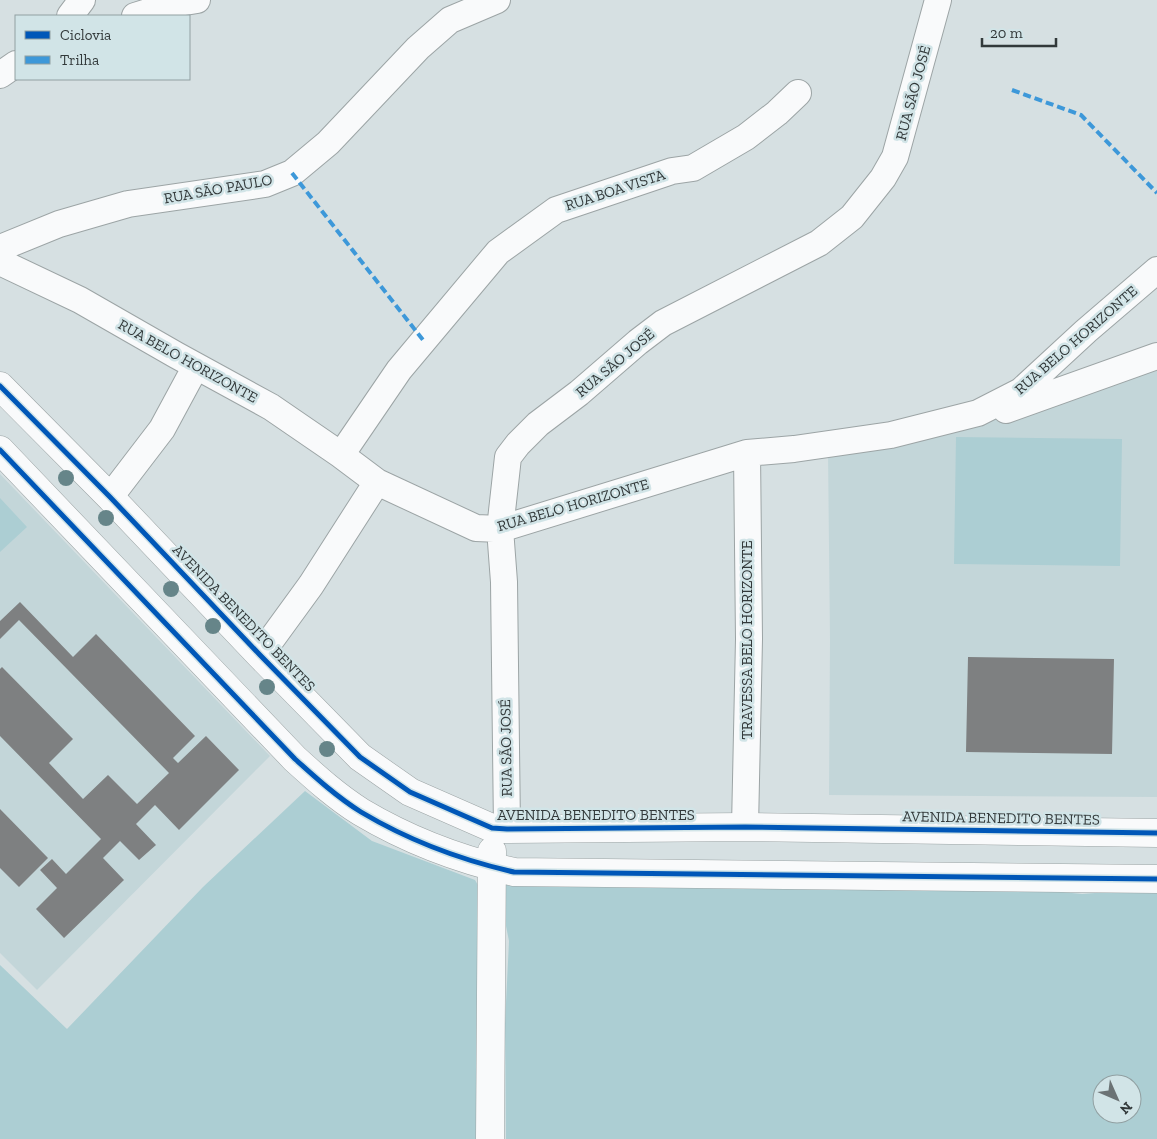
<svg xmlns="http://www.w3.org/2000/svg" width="1157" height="1139" font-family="'Zilla Slab',serif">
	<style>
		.built { fill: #c3d6d9 }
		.green { fill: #acced3; fill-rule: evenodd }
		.building { fill: #7e8081 }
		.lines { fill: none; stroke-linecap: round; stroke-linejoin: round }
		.minor-casing { stroke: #9ca4a5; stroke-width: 28 }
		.tertiary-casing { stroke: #9ca4a5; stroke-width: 29 }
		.minor { stroke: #f9fafb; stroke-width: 26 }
		.tertiary { stroke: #f9fafb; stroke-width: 28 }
		.quiet { stroke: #3d98d9; stroke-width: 4; stroke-dasharray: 8 4; stroke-linecap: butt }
		.cycleway-casing { stroke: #d1e4e7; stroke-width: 8 }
		.cycleway { stroke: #0057b8; stroke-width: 5 }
		.tree { fill: #668589 }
		.labels { text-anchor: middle; stroke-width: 5; stroke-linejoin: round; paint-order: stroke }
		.street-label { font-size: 15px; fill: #32393a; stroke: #d1e4e7 }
	</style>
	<rect width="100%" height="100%" fill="#d6e0e2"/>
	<path class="built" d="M 1157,354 L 1157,797 L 829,795 L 830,640 L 828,452 Z
		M 0,474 L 270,756 L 37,990 L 0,953 Z"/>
	<path class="green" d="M 956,437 L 1122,439 L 1120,566 L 954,564 Z
		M 0,498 L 27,527 L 0,552 Z
		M 305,791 L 372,841 L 475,880 L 483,894 L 479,1139 L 0,1139 L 0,965 L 67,1029 L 203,887 Z
		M 505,881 L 1040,890 L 1082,894 L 1147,889 L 1157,893 L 1157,1139 L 506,1139 L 505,1024 L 509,941 L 504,916 ZM 1102,1084 L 1132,1084 L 1132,1114 L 1102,1114 Z"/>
	<path class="building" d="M 20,602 L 73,657 L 96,634 L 195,736 L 173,758 L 178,763 L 206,736 L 239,770 L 179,830 L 155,805 L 136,824 L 156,845 L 139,860 L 120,841 L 103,858 L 124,880 L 64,938 L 36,909 L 57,888 L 40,870 L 52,859 L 66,874 L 101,839 L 0,736 L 0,669 L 2,667 L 73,739 L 49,763 L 83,799 L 108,775 L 137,804 L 169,773 L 19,620 L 0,639 L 0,621 Z
		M 968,657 L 1114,659 L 1112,754 L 966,752 Z
		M 0,809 L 48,858 L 19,887 L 0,868 Z"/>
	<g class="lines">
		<g class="minor-casing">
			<path id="minor" d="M 70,16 L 82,0
				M 135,16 L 173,4 L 197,0
				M 0,75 L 16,64
				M 0,248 L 59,224 L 128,204 L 265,184 L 292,173 L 328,143 L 418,48 L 450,20 L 497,0
				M 0,262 L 80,300 L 176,355 L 271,407 L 341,455 L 377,482 L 476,528 L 500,529 L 747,453 L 794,449 L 891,435 L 978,413 L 1021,391 L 1086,331 L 1157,270
				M 1006,410 L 1157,356
				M 341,455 L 399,370 L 498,252 L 556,210 L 672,171 L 693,168 L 746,137 L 777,113 L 798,93
				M 110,497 L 162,429 L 196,366
				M 260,655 L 311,585 L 377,482
				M 745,827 L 749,639 L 747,453
				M 507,829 L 504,582 L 500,529 L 508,457 L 518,444 L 538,424 L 579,393 L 638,342 L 663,323 L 819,243 L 852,217 L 883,178 L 895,157 L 938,0"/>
		</g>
		<g class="tertiary-casing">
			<path id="tertiary" d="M 0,386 L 110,497 L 260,655 L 360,757 L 410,792 L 492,828 L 507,829 L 745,827 L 1157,833
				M 0,450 L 295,759 C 316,778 337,797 361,812 C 408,840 461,860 514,872 L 1157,879
				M 490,1139 L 492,851"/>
		</g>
		<use href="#minor" class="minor"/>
		<use href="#tertiary" class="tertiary"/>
		<path class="quiet" d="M 1012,90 L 1081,115 L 1157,193
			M 292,173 L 423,340"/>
		<g class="cycleway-casing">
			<path id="cycleway" d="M 0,386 L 110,497 L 260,655 L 360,757 L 410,792 L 492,828 L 507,829 L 745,827 L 1157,833
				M 0,450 L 295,759 C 316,778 337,797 361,812 C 408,840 461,860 514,872 L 1157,879"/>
		</g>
		<use href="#cycleway" class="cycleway"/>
	</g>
	<g class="tree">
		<circle cx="66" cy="478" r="8"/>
		<circle cx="106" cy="518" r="8"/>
		<circle cx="171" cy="589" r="8"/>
		<circle cx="213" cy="626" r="8"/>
		<circle cx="267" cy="687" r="8"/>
		<circle cx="327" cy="749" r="8"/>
	</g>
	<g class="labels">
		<g class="street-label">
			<text transform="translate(913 93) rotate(-75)" y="5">RUA SÃO JOSÉ</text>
			<text transform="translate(218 189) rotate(-10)" y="5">RUA SÃO PAULO</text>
			<text transform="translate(615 190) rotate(-18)" y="5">RUA BOA VISTA</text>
			<text transform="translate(1076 340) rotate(-41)" y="5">RUA BELO HORIZONTE</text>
			<text transform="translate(188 361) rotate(29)" y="5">RUA BELO HORIZONTE</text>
			<text transform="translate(615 363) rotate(-40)" y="5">RUA SÃO JOSÉ</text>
			<text transform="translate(573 505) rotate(-16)" y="5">RUA BELO HORIZONTE</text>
			<text transform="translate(244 618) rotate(46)" y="5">AVENIDA BENEDITO BENTES</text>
			<text transform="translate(747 640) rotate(-90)" y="5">TRAVESSA BELO HORIZONTE</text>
			<text transform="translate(506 748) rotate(-91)" y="5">RUA SÃO JOSÉ</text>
			<text x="596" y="820">AVENIDA BENEDITO BENTES</text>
			<text transform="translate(1001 818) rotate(1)" y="5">AVENIDA BENEDITO BENTES</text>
		</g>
	</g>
	<rect x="15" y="15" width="175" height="65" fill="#d1e4e7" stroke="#91a0a2"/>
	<rect x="25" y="31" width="25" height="8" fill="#0057b8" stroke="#91a0a2"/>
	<text x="60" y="40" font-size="15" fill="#32393a">Ciclovia</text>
	<rect x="25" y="56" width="25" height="8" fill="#3d98d9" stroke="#91a0a2"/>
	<text x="60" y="65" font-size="15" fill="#32393a">Trilha</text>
	<g transform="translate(1117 1099) rotate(135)"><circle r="24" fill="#d1e4e7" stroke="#91a0a2"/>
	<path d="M0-4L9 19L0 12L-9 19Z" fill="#6b7375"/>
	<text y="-8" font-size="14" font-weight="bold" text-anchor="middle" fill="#32393a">N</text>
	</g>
	<path d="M982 38v8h74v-8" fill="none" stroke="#32393a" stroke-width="2.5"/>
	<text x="990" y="38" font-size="15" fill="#32393a" stroke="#d1e4e7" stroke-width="4" paint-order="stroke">20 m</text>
</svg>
